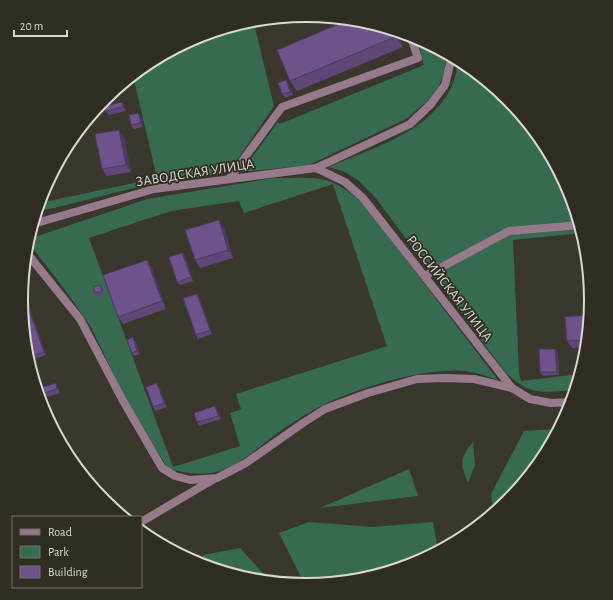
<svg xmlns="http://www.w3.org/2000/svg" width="613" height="600" font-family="'Alegreya Sans',sans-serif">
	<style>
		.green { fill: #366b51; fill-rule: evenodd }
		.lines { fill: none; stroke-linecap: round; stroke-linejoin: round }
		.lane { stroke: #967a8c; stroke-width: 8 }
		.street { stroke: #967a8c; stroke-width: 8 }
		.wall { fill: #5f4778 }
		.shaded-wall { fill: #4d3961 }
		.building { fill: #6e528b; stroke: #4d3961 }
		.labels { text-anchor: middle; stroke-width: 3.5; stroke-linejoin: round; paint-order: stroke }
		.street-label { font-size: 14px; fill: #dad8d2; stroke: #302d23 }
		.rim { fill: none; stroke: #dad8d2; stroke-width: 2 }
	</style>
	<rect width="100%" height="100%" fill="#3a372d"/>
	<path class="green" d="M 253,20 L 274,106 L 240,156 L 230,167 L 220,174 L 158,182 L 54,208 L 37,211 L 40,203 L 157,178 L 133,76 L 148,63 L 198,37 Z
		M 417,37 L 446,53 L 445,71 L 438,88 L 429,100 L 406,119 L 309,165 L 241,172 L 278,122 L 280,124 L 424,65 Z
		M 457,59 L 465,63 L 508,99 L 544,142 L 570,191 L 582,233 L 513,240 L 519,373 L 521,381 L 580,374 L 575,390 C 542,392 531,397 505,372 L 375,197 L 359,181 L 345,172 L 329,167 C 374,147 439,130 455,77 C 457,72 457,65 457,59 Z
		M 274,178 C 317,178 332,173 365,206 L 498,380 C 488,376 477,373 466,371 C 426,367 359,387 323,405 C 308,412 293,423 279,432 C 259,446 240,466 216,472 C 200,476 183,472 168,469 L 123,394 L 91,327 L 65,290 L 28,242 L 29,239 L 147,199 ZM 333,184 L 387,346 L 236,394 L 241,409 L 230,413 L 240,446 L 173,467 L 89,238 L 171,211 L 239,201 L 244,213 Z
		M 559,429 L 543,459 L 508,502 L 494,513 L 491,494 L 524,431 Z
		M 473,442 L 475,465 L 468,483 C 460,462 459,460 473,442 Z
		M 409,469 L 418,496 L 320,508 Z
		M 309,522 L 373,527 L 433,522 L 438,551 L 415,563 L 362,580 L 305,585 L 279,533 Z
		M 240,548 L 270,581 L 251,579 L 205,566 L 203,555 Z"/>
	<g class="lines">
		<path class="lane" d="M 229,179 L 282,107 L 418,58 L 410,35
			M 26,252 L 80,319 L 122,399 L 162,468 L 175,476 L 190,480 L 217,478 L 246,463 L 303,423 L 325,409 L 368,393 L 417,379 L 446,378 L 474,379 L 512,388
			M 141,522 L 214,479"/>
		<path class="street" d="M 316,168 L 345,182 L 363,198 L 512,388 L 530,399 L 551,403 L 572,402
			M 33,224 L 154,189 L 316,168 L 410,124 L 431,104 L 445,85 L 452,56
			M 425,276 L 509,231 L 580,225"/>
	</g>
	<path class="wall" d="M 362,21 L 396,31 L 403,47 L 297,91 L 290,81 Z
		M 289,84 L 293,95 L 285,98 L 282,94 Z
		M 124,105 L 126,111 L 109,115 L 106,111 Z
		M 138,113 L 141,116 L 143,127 L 134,129 L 131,125 Z
		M 124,137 L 131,172 L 107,176 L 102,169 Z
		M 224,227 L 233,258 L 200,268 L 195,260 Z
		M 182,253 L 185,256 L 193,281 L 180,285 L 177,282 Z
		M 147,260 L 152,268 L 166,309 L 123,324 L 118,317 Z
		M 100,285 L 103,289 L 105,294 L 98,297 L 95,293 Z
		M 23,288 L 46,355 L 29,361 L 27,355 L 22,300 Z
		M 199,297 L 212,334 L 198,339 L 196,335 Z
		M 590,315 L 587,347 L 572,348 L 567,341 Z
		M 135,341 L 140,354 L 134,356 L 132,353 Z
		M 555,349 L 558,352 L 559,375 L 543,376 L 540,372 Z
		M 58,387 L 60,393 L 47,397 L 45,393 Z
		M 159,387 L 167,407 L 156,411 L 153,407 Z
		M 218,410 L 221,419 L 199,426 L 197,422 Z"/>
	<path class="shaded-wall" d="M 392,30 L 396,31 L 403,47 L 395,37 Z
		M 286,80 L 289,84 L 293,95 L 290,92 Z
		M 122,102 L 124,105 L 126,111 L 123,107 Z
		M 138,113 L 141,116 L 143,127 L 141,123 Z
		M 119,130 L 124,137 L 131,172 L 126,165 Z
		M 219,220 L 224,227 L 233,258 L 228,250 Z
		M 182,253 L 185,256 L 193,281 L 191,277 Z
		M 147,260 L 152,268 L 166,309 L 162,301 Z
		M 23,288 L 46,355 L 44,352 L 22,290 Z
		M 197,294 L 199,297 L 212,334 L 210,330 Z
		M 133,337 L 135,341 L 140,354 L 137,351 Z
		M 555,349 L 558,352 L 559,375 L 557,372 Z
		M 56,383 L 58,387 L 60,393 L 57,389 Z
		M 157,383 L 159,387 L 167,407 L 164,403 Z
		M 215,406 L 218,410 L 221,419 L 218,416 Z"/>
	<path class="building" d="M 351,19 L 362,21 L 392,30 L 395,37 L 290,81 L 277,50 Z
		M 286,80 L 290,92 L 282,94 L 278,83 Z
		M 122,102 L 123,107 L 106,111 L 105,106 Z
		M 138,113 L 141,123 L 131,125 L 129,115 Z
		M 119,130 L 126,165 L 102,169 L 95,134 Z
		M 219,220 L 228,250 L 195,260 L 185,230 Z
		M 182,253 L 191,277 L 177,282 L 169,257 Z
		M 147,260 L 162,301 L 118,317 L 103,275 Z
		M 100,285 L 102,291 L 95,293 L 93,287 Z
		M 22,290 L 44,352 L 28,357 L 22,300 Z
		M 197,294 L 210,330 L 196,335 L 183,298 Z
		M 591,297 L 591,306 L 588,306 L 587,298 Z
		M 590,315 L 588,340 L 567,341 L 565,317 Z
		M 133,337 L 137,351 L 132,353 L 127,340 Z
		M 539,349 L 555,349 L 557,372 L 540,372 Z
		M 56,383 L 57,389 L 45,393 L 43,387 Z
		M 157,383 L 164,403 L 153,407 L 146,387 Z
		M 215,406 L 218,416 L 197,422 L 194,413 Z"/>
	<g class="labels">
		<g class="street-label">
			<text transform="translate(195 172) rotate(-9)" y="5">ЗАВОДСКАЯ УЛИЦА</text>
			<text transform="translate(450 288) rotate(52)" y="5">РОССИЙСКАЯ УЛИЦА</text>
		</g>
	</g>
	<path d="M0 0H613V600H0ZM28 300a278 278 0 1 1 556 0a278 278 0 1 1-556 0Z" fill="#302d23" fill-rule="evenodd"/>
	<path class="rim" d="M28 300a278 278 0 1 1 556 0a278 278 0 1 1-556 0Z"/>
	<rect x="12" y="516" width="130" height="72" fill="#302d23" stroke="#747169"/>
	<rect x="20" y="529" width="20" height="6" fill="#967a8c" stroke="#747169"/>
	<text x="48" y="536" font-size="12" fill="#dad8d2">Road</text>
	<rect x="20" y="546" width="20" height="12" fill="#366b51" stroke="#747169"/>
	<text x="48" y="556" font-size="12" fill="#dad8d2">Park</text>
	<rect x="20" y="566" width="20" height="12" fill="#6e528b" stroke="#747169"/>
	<text x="48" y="576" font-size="12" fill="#dad8d2">Building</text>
	<path d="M14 30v6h53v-6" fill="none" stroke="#dad8d2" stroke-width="2"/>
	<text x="20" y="30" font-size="12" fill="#dad8d2" stroke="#302d23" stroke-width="3" paint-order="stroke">20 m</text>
</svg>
